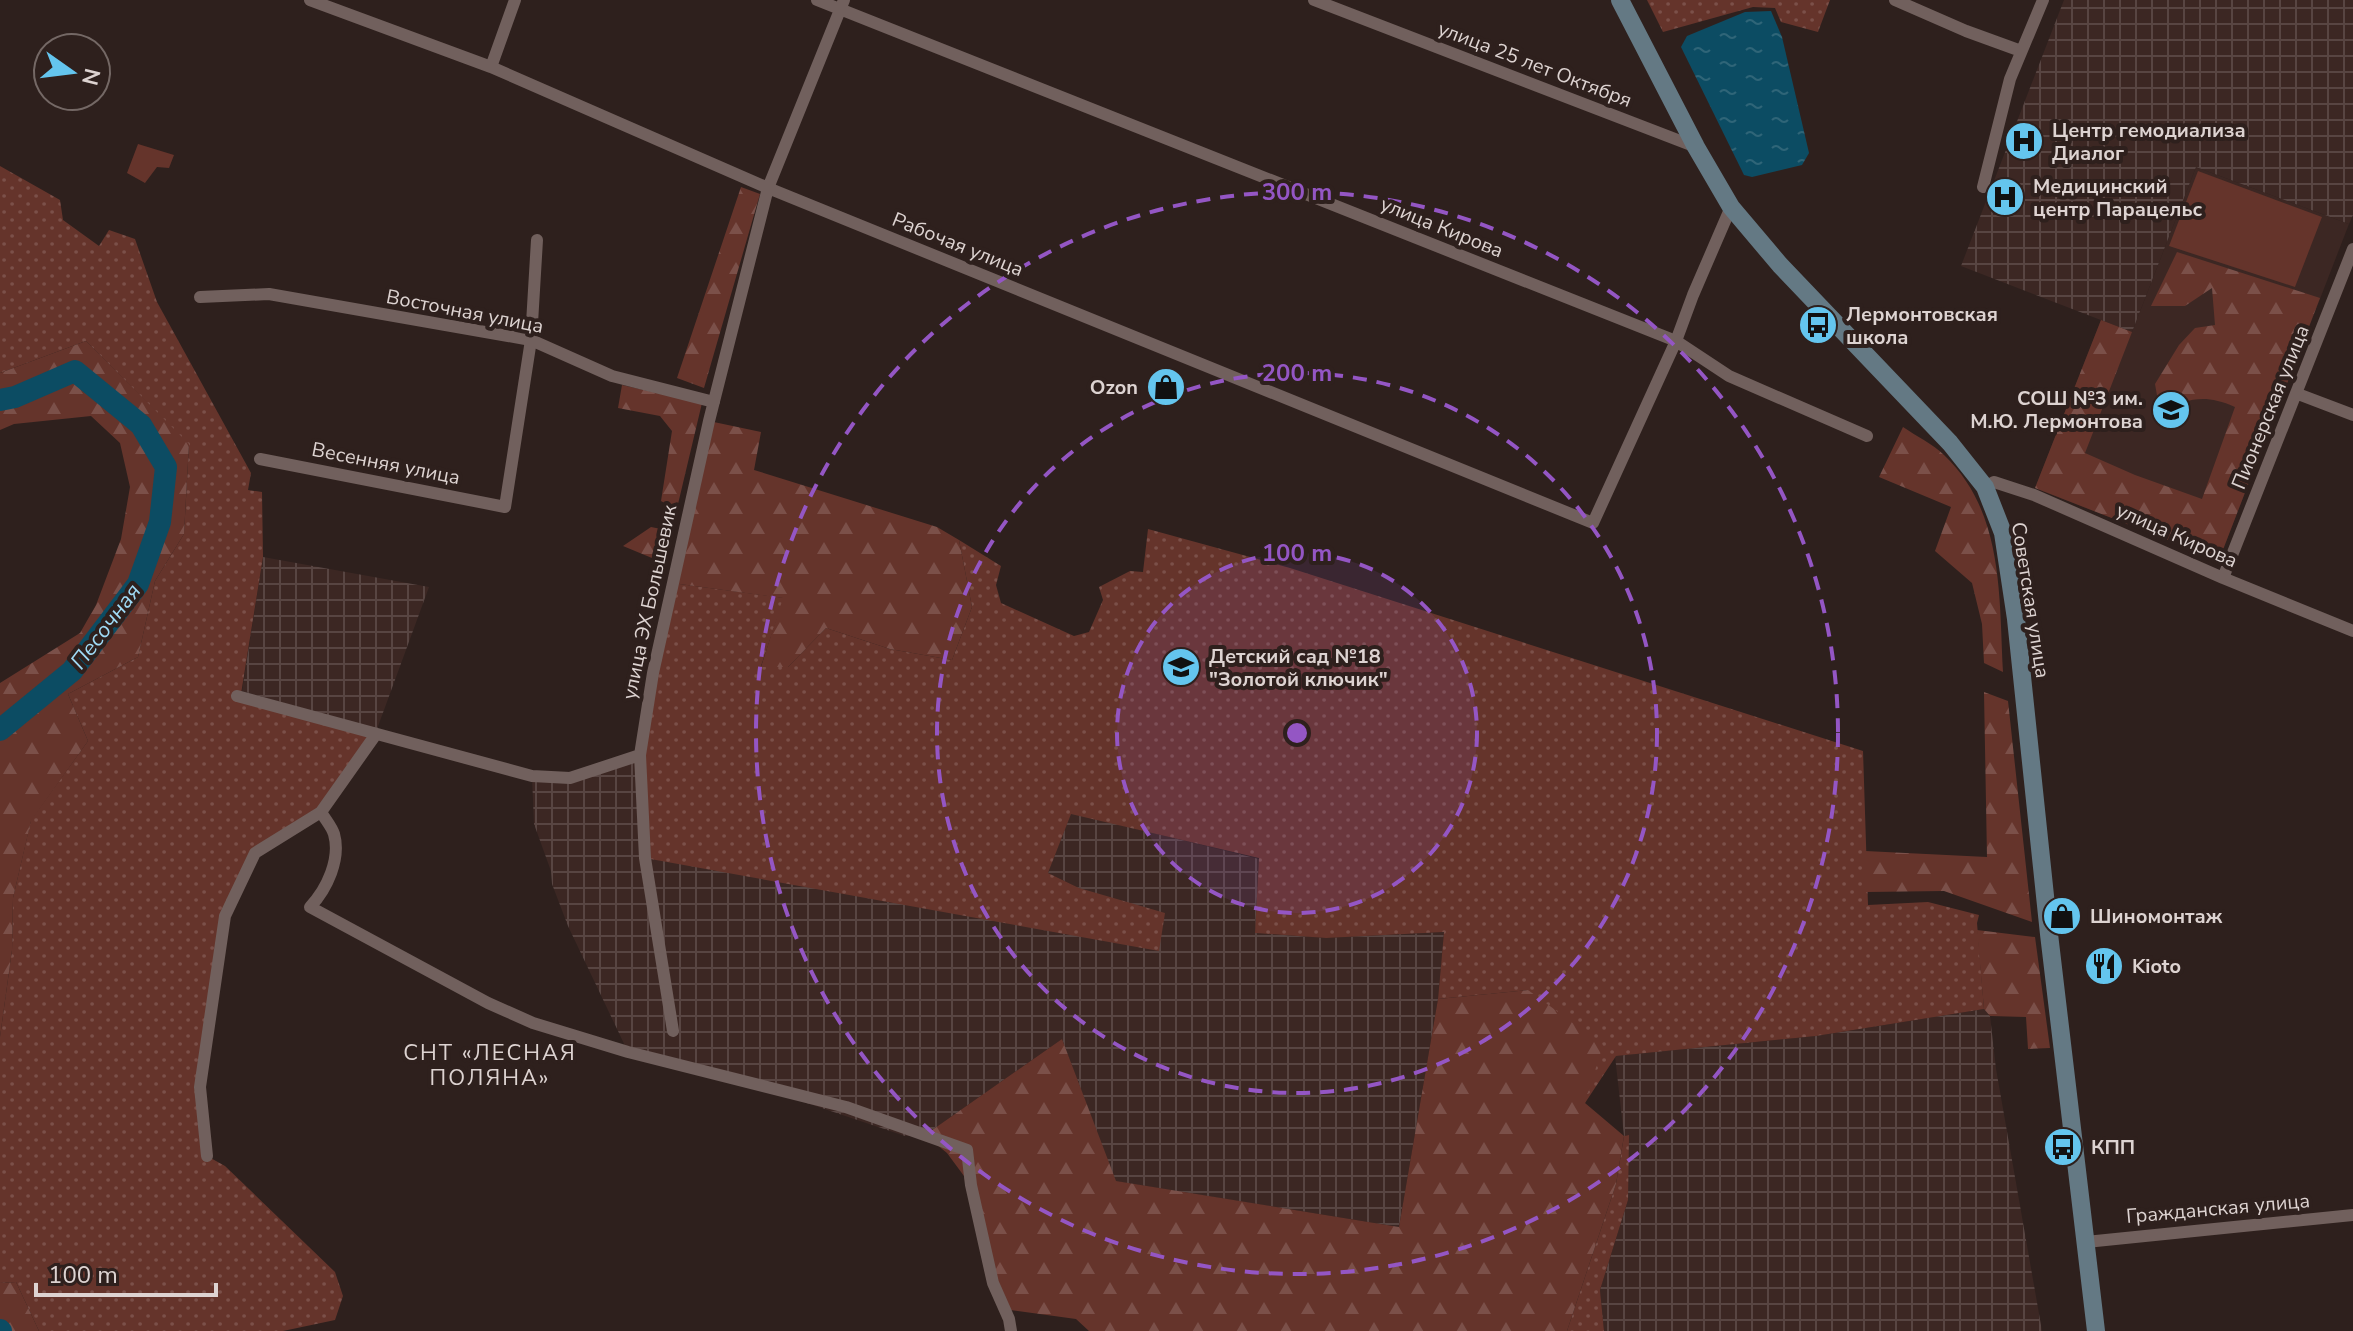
<svg xmlns="http://www.w3.org/2000/svg" width="2353" height="1331" font-family="'Nunito Sans',sans-serif">
	<style>
		.built { fill: #3c2723 }
		.industrial { fill: url(#industrial-grid) }
		.grass { fill: url(#grass-dots) }
		.forest { fill: url(#forest-firs) }
		.green { fill: #65342b }
		.water { fill: url(#water-ripples) }
		.lines { fill: none; stroke-linecap: round; stroke-linejoin: round }
		.river { stroke: #0c4c63; stroke-width: 22 }
		.minor { stroke: #71605d; stroke-width: 12 }
		.secondary { stroke: #647984; stroke-width: 18 }
		.ring { fill: none; stroke: #9456c4; stroke-width: 4; stroke-dasharray: 14 10 }
		.labels { text-anchor: middle; stroke-width: 8; stroke-linejoin: round; paint-order: stroke }
		.street-label { font-size: 20px; fill: #ddd3d1; stroke: #2e201d }
		.poi-label { font-size: 20px; font-weight: bold; fill: #ddd3d1; stroke: #2e201d; text-anchor: start }
		.water-label { font-size: 22px; font-style: italic; fill: #9fdaf5; stroke: #2e201d }
		.neighbourhood-label { font-size: 22px; letter-spacing: 2px; fill: #ddd3d1; stroke: #2e201d }
		.centre { fill: #9456c4; stroke: #2e201d; stroke-width: 4 }
		.ring-label { font-size: 24px; text-anchor: middle; font-weight: bold; fill: #9456c4; stroke: #2e201d; stroke-width: 8; stroke-linejoin: round; paint-order: stroke }
	</style>
	<defs>
		<pattern id="industrial-grid" width="8" height="8" patternUnits="userSpaceOnUse" patternTransform="scale(2)"><rect width="8" height="8" fill="#3c2723"/><path d="M0 4h8M4 0v8" fill="none" stroke="#584542"/></pattern>
		<pattern id="grass-dots" width="8" height="8" patternUnits="userSpaceOnUse" patternTransform="scale(2)"><rect width="8" height="8" fill="#65342b"/><path d="M2 2h.1M6 6h.1" fill="none" stroke="#7b5049" stroke-width="1.8" stroke-linecap="round"/></pattern>
		<pattern id="forest-firs" width="22" height="20" patternUnits="userSpaceOnUse" patternTransform="scale(2)"><rect width="22" height="20" fill="#65342b"/><path d="M5 1l3.5 6h-7zM16 11l3.5 6h-7z" fill="#7b5049"/></pattern>
		<pattern id="water-ripples" width="26" height="14" patternUnits="userSpaceOnUse" patternTransform="scale(2)"><rect width="26" height="14" fill="#0c4c63"/><path d="M2 4q2-2 4 0t4 0M15 11q2-2 4 0t4 0" fill="none" stroke="#2f6578"/></pattern>
	</defs>
	<rect width="100%" height="100%" fill="#2e201d"/>
	<path class="built" d="M 2196,167 L 2349,224 L 2219,560 L 2035,488 L 2101,320 L 2132,332 Z"/>
	<path class="industrial" d="M 2064,0 L 2353,0 L 2353,215 L 2349,224 L 2196,167 L 2132,332 L 1961,266 Z
		M 263,557 L 429,587 L 377,729 L 242,691 Z
		M 640,755 L 1079,888 L 1048,873 L 1071,813 L 1259,859 L 1255,933 L 1326,938 L 1444,932 L 1438,999 L 1399,1227 L 1115,1181 L 1062,1039 L 925,1135 L 905,1136 L 750,1084 L 628,1052 L 568,926 L 552,884 L 551,871 L 534,824 L 532,776 L 570,778 Z
		M 1984,1009 L 1990,1016 L 1996,1069 L 2042,1331 L 1604,1331 L 1600,1290 L 1628,1200 L 1628,1135 L 1624,1136 L 1615,1056 L 1816,1036 Z"/>
	<path class="grass" d="M 1647,0 L 1830,0 L 1818,32 L 1781,22 L 1775,8 L 1753,7 L 1663,32 Z
		M 0,166 L 60,200 L 63,220 L 99,246 L 109,230 L 135,239 L 157,302 L 251,473 L 248,490 L 262,492 L 263,557 L 241,694 L 376,733 L 321,812 L 255,853 L 225,916 L 200,1087 L 207,1156 L 225,1166 L 335,1272 L 343,1296 L 335,1320 L 283,1331 L 39,1331 L 16,1282 L 0,1283 L 0,1037 L 12,950 L 13,898 L 31,820 L 88,741 L 68,694 L 138,657 L 155,581 L 184,534 L 189,445 L 86,341 L 0,373 Z
		M 1148,529 L 1290,568 L 1863,751 L 1868,905 L 1928,902 L 1979,915 L 1977,923 L 1984,1009 L 1816,1036 L 1616,1056 L 1585,1103 L 1528,990 L 1438,999 L 1444,932 L 1326,938 L 1255,933 L 1259,858 L 1071,814 L 1048,873 L 1079,888 L 1165,913 L 1159,951 L 645,858 L 640,755 L 672,583 L 784,598 L 761,666 L 788,667 L 826,628 L 890,649 L 952,660 L 972,607 L 959,540 L 1001,566 L 996,585 L 1001,603 L 1074,636 L 1089,632 L 1103,600 L 1099,587 L 1130,571 L 1143,572 Z
		M 1629,1135 L 1628,1200 L 1600,1290 L 1604,1331 L 1567,1331 L 1616,1184 L 1624,1136 Z"/>
	<path class="forest" d="M 741,187 L 760,194 L 704,388 L 677,378 Z
		M 2177,252 L 2320,298 L 2219,560 L 2035,488 L 2101,320 L 2132,332 L 2085,453 L 2135,475 L 2202,499 L 2235,407 C 2205,394 2189,398 2160,412 L 2155,384 L 2179,345 L 2195,328 L 2215,325 L 2212,288 L 2185,306 L 2151,306 Z
		M 86,341 L 189,444 L 184,534 L 155,581 L 138,657 L 68,694 L 88,741 L 31,821 L 13,898 L 12,950 L 0,1037 L 0,683 L 80,633 L 96,605 L 121,539 L 130,487 L 120,443 L 91,416 L 14,424 L 0,430 L 0,373 Z
		M 622,385 L 702,403 L 664,563 L 623,546 L 651,527 L 666,530 L 670,506 L 661,501 L 672,431 L 660,416 L 618,408 Z
		M 709,421 L 761,432 L 754,470 L 937,527 L 959,540 L 972,607 L 952,660 L 890,649 L 826,628 L 788,667 L 761,667 L 783,598 L 672,583 Z
		M 1903,427 C 1916,436 1933,444 1944,455 C 2004,512 1999,596 2003,672 L 1984,663 L 1982,624 L 1972,583 L 1935,551 L 1951,507 L 1879,477 Z
		M 1984,692 L 2008,701 L 2032,922 L 1944,891 L 1866,892 L 1865,851 L 1987,857 Z
		M 1977,930 L 2035,937 L 2050,1048 L 2028,1049 L 2026,1017 L 1990,1016 L 1984,1009 Z
		M 1528,990 L 1603,1045 L 1585,1103 L 1624,1136 L 1616,1184 L 1567,1331 L 1089,1331 L 1076,1319 L 1010,1310 L 986,1277 L 964,1176 L 947,1153 L 925,1135 L 1062,1039 L 1116,1181 L 1399,1227 L 1438,999 Z
		M 16,1282 L 39,1331 L 0,1331 L 0,1283 Z"/>
	<path class="green" d="M 138,144 L 174,155 L 169,168 L 157,167 L 145,183 L 127,173 Z
		M 2198,171 L 2322,217 L 2295,287 L 2169,246 Z"/>
	<path class="water" d="M 1771,11 L 1782,37 L 1809,153 L 1802,165 L 1752,177 L 1744,175 L 1681,47 L 1687,36 L 1745,12 Z"/>
	<g class="lines">
		<path class="river" d="M 0,400 L 15,397 L 75,371 L 141,425 L 166,467 L 160,522 L 138,584 L 72,671 L 0,730
			M 0,1330 L 1,1331"/>
		<path class="minor" d="M 310,0 L 491,67 L 768,188 L 1593,523 L 1676,341 L 1693,295 L 1731,207
			M 817,0 L 1676,341 L 1729,376 L 1867,436
			M 1314,0 L 1696,147
			M 1895,0 L 1966,31 L 2021,51
			M 491,67 L 515,0
			M 1983,187 L 2010,79 L 2043,0
			M 200,297 L 269,294 L 531,340 L 612,376 L 714,402
			M 2298,394 L 2353,415
			M 260,459 L 505,507 L 531,340 L 537,240
			M 1985,487 L 1994,482 L 2034,495 L 2223,578 L 2353,631
			M 2223,578 L 2353,249
			M 237,696 L 532,776 L 570,778 L 640,755
			M 321,812 C 325,819 332,827 334,834 C 341,859 327,889 310,907 L 488,1003 L 533,1023 L 628,1052 L 846,1107 L 967,1150 L 971,1185 L 993,1283 L 1009,1319 L 1011,1331
			M 673,1031 L 645,858 L 640,755 L 653,673 L 709,421 L 768,188 L 844,0
			M 207,1156 L 200,1087 L 225,916 L 255,853 L 321,812 L 374,737
			M 2086,1242 L 2353,1215"/>
		<path class="secondary" d="M 1620,0 L 1696,147 L 1731,207 L 1780,265 L 1950,443 L 1985,487 L 2003,533 L 2016,619 L 2049,934 L 2096,1331"/>
	</g>
	<circle cx="1297" cy="733" r="180" fill="#9456c4" fill-opacity=".12"/>
	<g class="ring">
		<circle cx="1297" cy="733" r="180"/>
		<circle cx="1297" cy="733" r="360"/>
		<circle cx="1297" cy="733" r="541"/>
	</g>
	<defs>
		<g id="hospital-disc" transform="scale(2)"><circle r="9.5" fill="#64c5ee" stroke="#2e201d"/><path d="M-5-5h3v3.5h4V-5h3V5h-3V1.5h-4V5h-3Z" fill="#111"/></g>
		<g id="bus-disc" transform="scale(2)"><circle r="9.5" fill="#64c5ee" stroke="#2e201d"/><path d="M-5-6H5V4H4V6H2V4H-2V6H-4V4H-5ZM-3.5-4V0h7V-4ZM-3.5 1.2v1.5H-2V1.2ZM2 1.2v1.5H3.5V1.2Z" fill="#111"/></g>
		<g id="shop-disc" transform="scale(2)"><circle r="9.5" fill="#64c5ee" stroke="#2e201d"/><path d="M-5-2.5h2.3a2.7 3.5 0 0 1 5.4 0H5L5.5 6h-11ZM-1.5-2.5h3a1.5 2.3 0 0 0-3 0Z" fill="#111"/></g>
		<g id="school-disc" transform="scale(2)"><circle r="9.5" fill="#64c5ee" stroke="#2e201d"/><path d="M0-5L7-2L0 1L-7-2ZM-4 1L0 2.5L4 1V4Q0 6-4 4Z" fill="#111"/></g>
		<g id="restaurant-disc" transform="scale(2)"><circle r="9.5" fill="#64c5ee" stroke="#2e201d"/><path d="M-5-6h1v4h1v-4h1v4h1v-4h1v5L-1.5 .5V6h-2V.5L-5-1ZM5-6V6H3V1.5H1.5Q1.5-4 5-6Z" fill="#111"/></g>
	</defs>
	<g fill-rule="evenodd">
		<use href="#hospital-disc" x="2024" y="141"/>
		<use href="#hospital-disc" x="2005" y="197"/>
		<use href="#bus-disc" x="1818" y="325"/>
		<use href="#shop-disc" x="1166" y="387"/>
		<use href="#school-disc" x="2171" y="410"/>
		<use href="#school-disc" x="1181" y="667"/>
		<use href="#shop-disc" x="2062" y="916"/>
		<use href="#restaurant-disc" x="2104" y="966"/>
		<use href="#bus-disc" x="2063" y="1147"/>
	</g>
	<g class="labels">
		<g class="street-label">
			<text transform="translate(1535 64) rotate(21)" y="7">улица 25 лет Октября</text>
			<text transform="translate(1442 227) rotate(22)" y="7">улица Кирова</text>
			<text transform="translate(958 244) rotate(22)" y="7">Рабочая улица</text>
			<text transform="translate(465 311) rotate(11)" y="7">Восточная улица</text>
			<text transform="translate(2270 407) rotate(-68)" y="7">Пионерская улица</text>
			<text transform="translate(386 463) rotate(11)" y="7">Весенняя улица</text>
			<text transform="translate(2177 535) rotate(24)" y="7">улица Кирова</text>
			<text transform="translate(2031 600) rotate(81)" y="7">Советская улица</text>
			<text transform="translate(649 602) rotate(-78)" y="7">улица ЭХ Большевик</text>
			<text transform="translate(2218 1208) rotate(-5)" y="7">Гражданская улица</text>
		</g>
		<g class="poi-label">
			<text x="2052" y="137">Центр гемодиализа<tspan x="2052" dy="23">Диалог</tspan></text>
			<text x="2033" y="193">Медицинский<tspan x="2033" dy="23">центр Парацельс</tspan></text>
			<text x="1846" y="321">Лермонтовская<tspan x="1846" dy="23">школа</tspan></text>
			<text x="1138" y="394" text-anchor="end">Ozon</text>
			<text x="2143" y="405" text-anchor="end">СОШ №3 им.<tspan x="2143" dy="23">М.Ю. Лермонтова</tspan></text>
			<text x="1209" y="663">Детский сад №18<tspan x="1209" dy="23">"Золотой ключик"</tspan></text>
			<text x="2090" y="923">Шиномонтаж</text>
			<text x="2132" y="973">Kioto</text>
			<text x="2091" y="1154">КПП</text>
		</g>
		<g class="water-label">
			<text transform="translate(105 626) rotate(-53)" y="8">Песочная</text>
		</g>
		<g class="neighbourhood-label">
			<text x="490" y="1060">СНТ «ЛЕСНАЯ<tspan x="490" dy="25">ПОЛЯНА»</tspan></text>
		</g>
	</g>
	<circle cx="1297" cy="733" r="12" class="centre"/>
	<g class="ring-label">
		<text x="1297" y="200">300 m</text>
		<text x="1297" y="381">200 m</text>
		<text x="1297" y="561">100 m</text>
	</g>
	<g transform="translate(72 72) rotate(104)"><circle r="38" fill="#2e201d" stroke="#746865" stroke-width="2"/>
	<path d="M0-6L14 30L0 20L-14 30Z" fill="#64c5ee"/>
	<text y="-12" font-size="22" font-weight="bold" text-anchor="middle" fill="#ddd3d1">N</text>
	</g>
	<path d="M36 1283v12h180v-12" fill="none" stroke="#ddd3d1" stroke-width="4"/>
	<text x="48" y="1283" font-size="24" fill="#ddd3d1" stroke="#2e201d" stroke-width="6" paint-order="stroke">100 m</text>
</svg>
